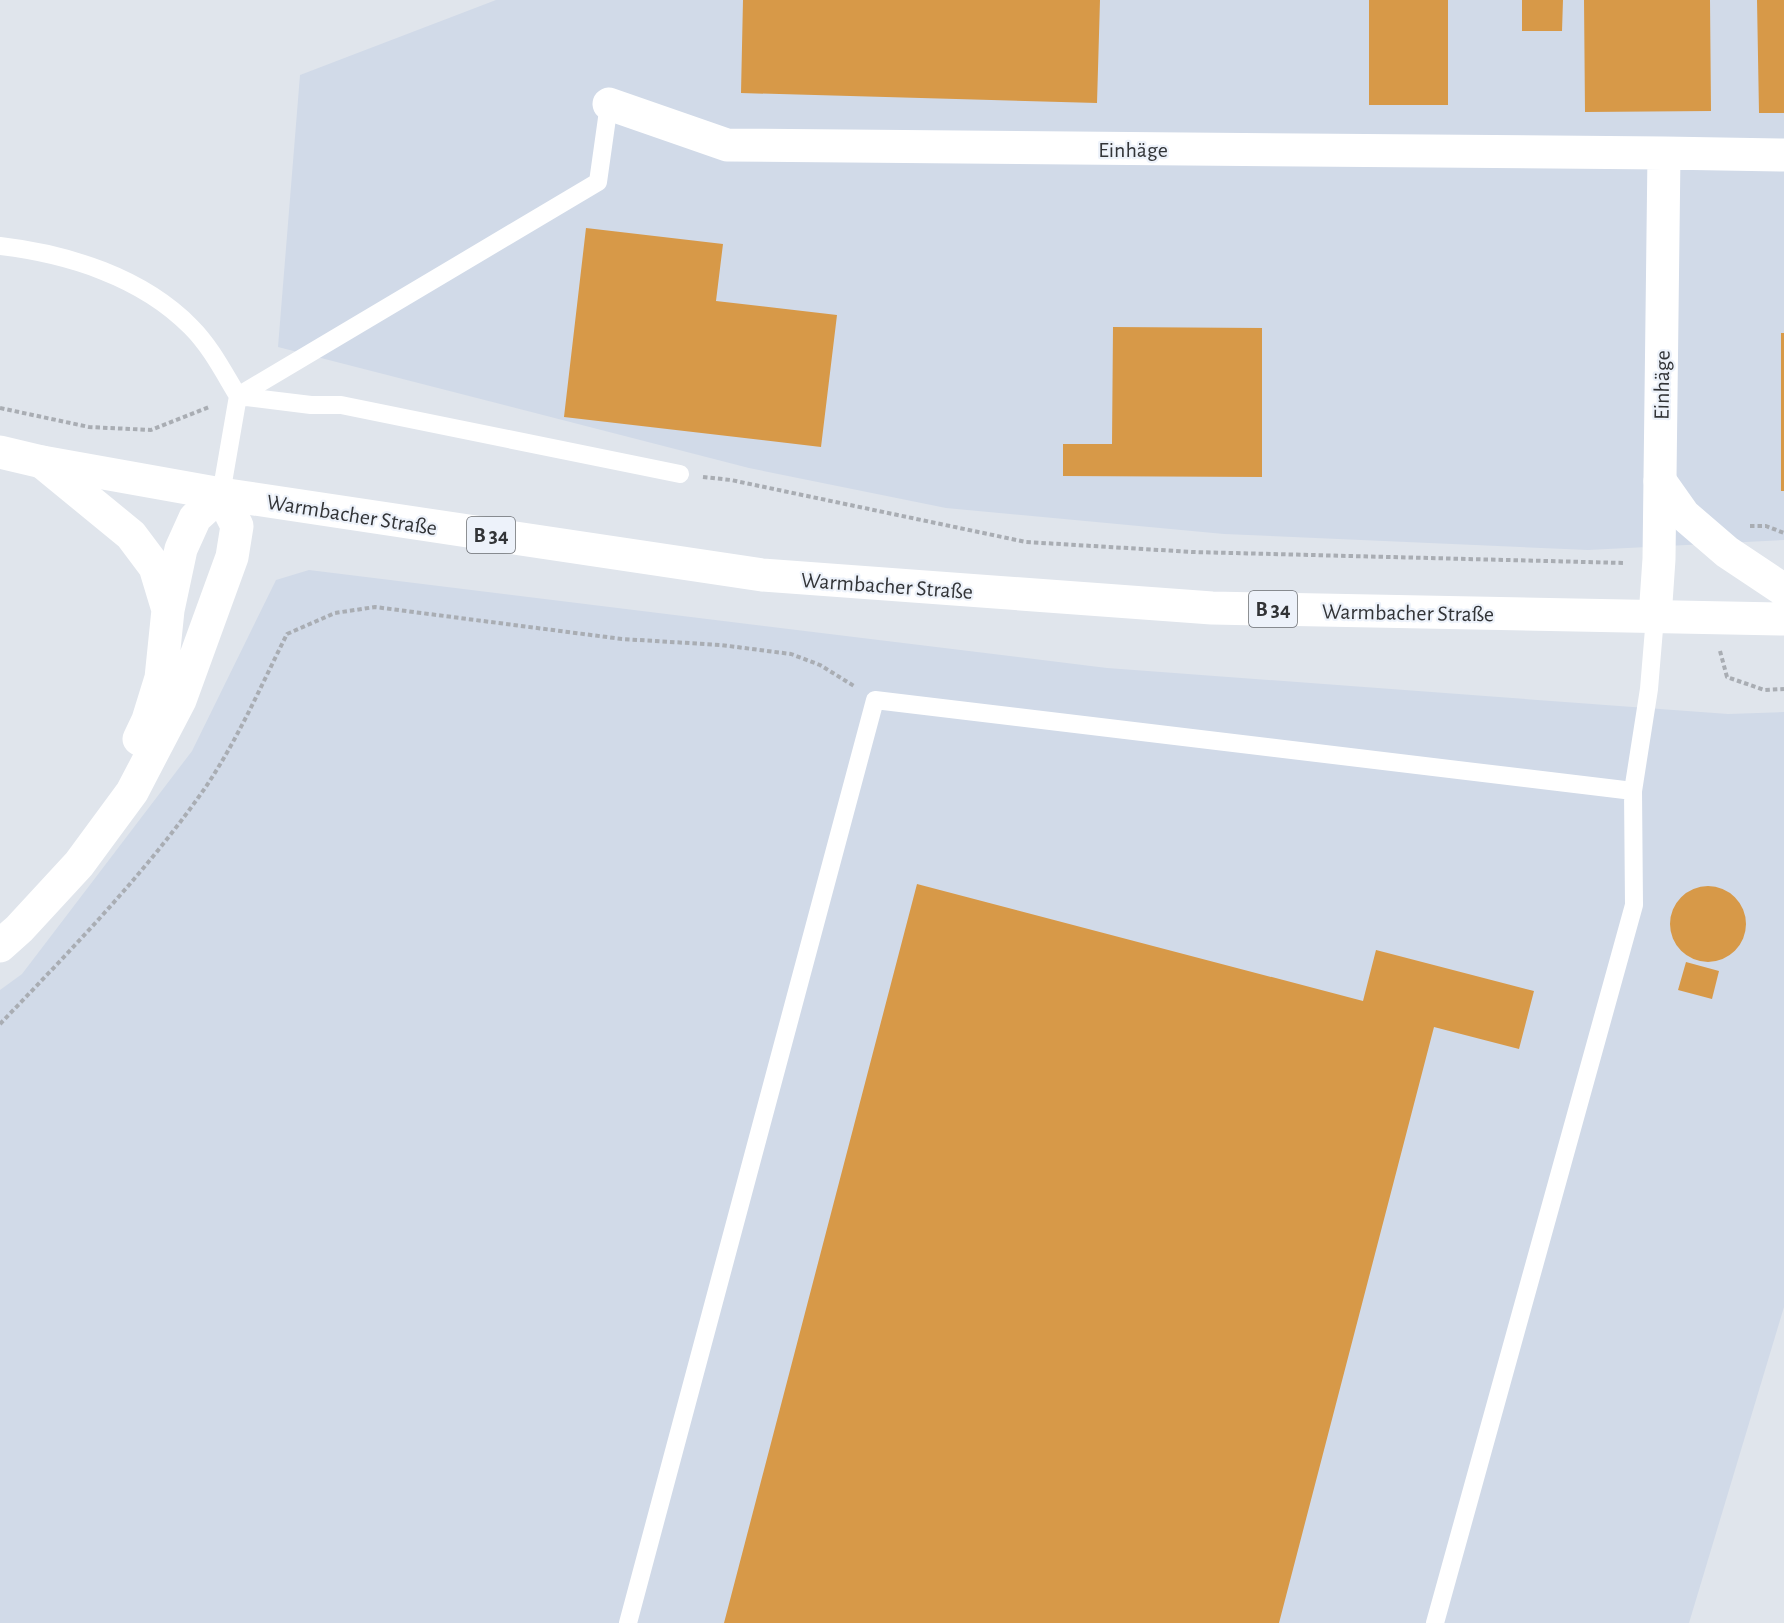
<svg xmlns="http://www.w3.org/2000/svg" width="1784" height="1623" font-family="'Alegreya Sans',sans-serif">
	<style>
		.built { fill: #d1dae8 }
		.building { fill: #d79948 }
		.lines { fill: none; stroke-linecap: round; stroke-linejoin: round }
		.path { stroke: #a9adb3; stroke-width: 4; stroke-dasharray: 4.5 3; stroke-linecap: butt }
		.lane { stroke: #fff; stroke-width: 18 }
		.street { stroke: #fff; stroke-width: 33 }
		.primary { stroke: #fff; stroke-width: 33 }
		.highway { stroke: #fff; stroke-width: 33 }
		.labels { text-anchor: middle; stroke-width: 4.5; stroke-linejoin: round; paint-order: stroke }
		.shield { fill: #edf2fa; stroke: #6a6d72; stroke-width: 1.5 }
		.shield-label { font-size: 21px; font-weight: bold; fill: #323437 }
		.street-label { font-size: 22px; fill: #323437; stroke: #edf2fa }
	</style>
	<rect width="100%" height="100%" fill="#e0e5ec"/>
	<path class="built" d="M 496,0 L 1784,0 L 1784,540 L 1588,550 L 1224,534 L 946,508 L 749,468 L 278,347 L 300,75 Z
		M 309,570 L 1107,668 L 1728,714 L 1784,712 L 1784,1307 L 1689,1623 L 0,1623 L 0,990 L 22,974 L 192,751 L 276,580 Z"/>
	<path class="building" d="M 743,0 L 1100,0 L 1097,103 L 741,93 Z
		M 1369,0 L 1448,0 L 1448,105 L 1369,105 Z
		M 1522,0 L 1563,0 L 1562,31 L 1522,31 Z
		M 1584,0 L 1710,0 L 1711,111 L 1585,112 Z
		M 1757,0 L 1784,0 L 1784,113 L 1759,113 Z
		M 586,228 L 723,244 L 716,301 L 837,315 L 821,447 L 564,417 Z
		M 1113,327 L 1262,328 L 1262,477 L 1063,476 L 1063,444 L 1112,444 Z
		M 1781,333 L 1784,333 L 1784,491 L 1781,491 Z
		M 917,884 L 1363,1001 L 1376,950 L 1534,991 L 1519,1049 L 1434,1027 L 1279,1623 L 724,1623 Z
		M1670 924a38 38 0 1 1 76 0a38 38 0 1 1-76 0Z
		M 1686,962 L 1719,971 L 1712,999 L 1678,990 Z"/>
	<g class="lines">
		<path class="path" d="M 0,408 L 89,427 L 151,430 L 209,407
			M 703,477 L 731,480 L 1026,542 L 1193,552 L 1625,563
			M 1750,526 L 1766,526 L 1784,533
			M 1720,651 L 1727,677 L 1764,690 L 1784,689
			M 0,1024 C 69,952 139,880 198,798 C 234,748 259,690 287,634 L 335,613 L 375,607 L 622,639 L 721,645 L 791,654 L 820,665 L 854,686"/>
		<path class="lane" d="M 0,246 C 68,254 142,277 191,327 C 211,347 224,373 238,396 L 221,494
			M 238,396 L 598,182 L 609,104
			M 238,396 L 311,405 L 341,405 L 680,474
			M 628,1623 L 875,700 L 1633,791
			M 1435,1623 L 1634,905 L 1633,791 L 1649,689 L 1655,617"/>
		<path class="street" d="M 609,104 L 727,145 L 1664,153
			M 1655,617 L 1659,559 L 1664,153 L 1784,155"/>
		<path class="primary" d="M 0,452 L 42,462 L 221,494 L 762,575 L 1212,608 L 1784,619
			M 1660,481 L 1684,515 L 1727,552 L 1784,590"/>
		<path class="highway" d="M 42,462 L 131,535 L 155,567 L 168,610 L 161,678 L 148,720 L 139,739
			M 0,946 L 19,929 L 79,864 L 132,792 L 180,700 L 232,557 L 237,526 L 221,494 L 195,518 L 181,549 L 168,610"/>
	</g>
	<g class="labels">
		<g class="shield">
			<rect x="467" y="517" width="48" height="36" rx="4.5"/>
			<rect x="1249" y="591" width="48" height="36" rx="4.5"/>
		</g>
		<g class="shield-label">
			<text x="491" y="542">B 34</text>
			<text x="1273" y="616">B 34</text>
		</g>
		<g class="street-label">
			<text x="1133" y="157">Einhäge</text>
			<text transform="translate(1661 385) rotate(-89)" y="8">Einhäge</text>
			<text transform="translate(352 514) rotate(9)" y="8">Warmbacher Straße</text>
			<text transform="translate(887 585) rotate(4)" y="8">Warmbacher Straße</text>
			<text transform="translate(1408 612) rotate(1)" y="8">Warmbacher Straße</text>
		</g>
	</g>
</svg>
